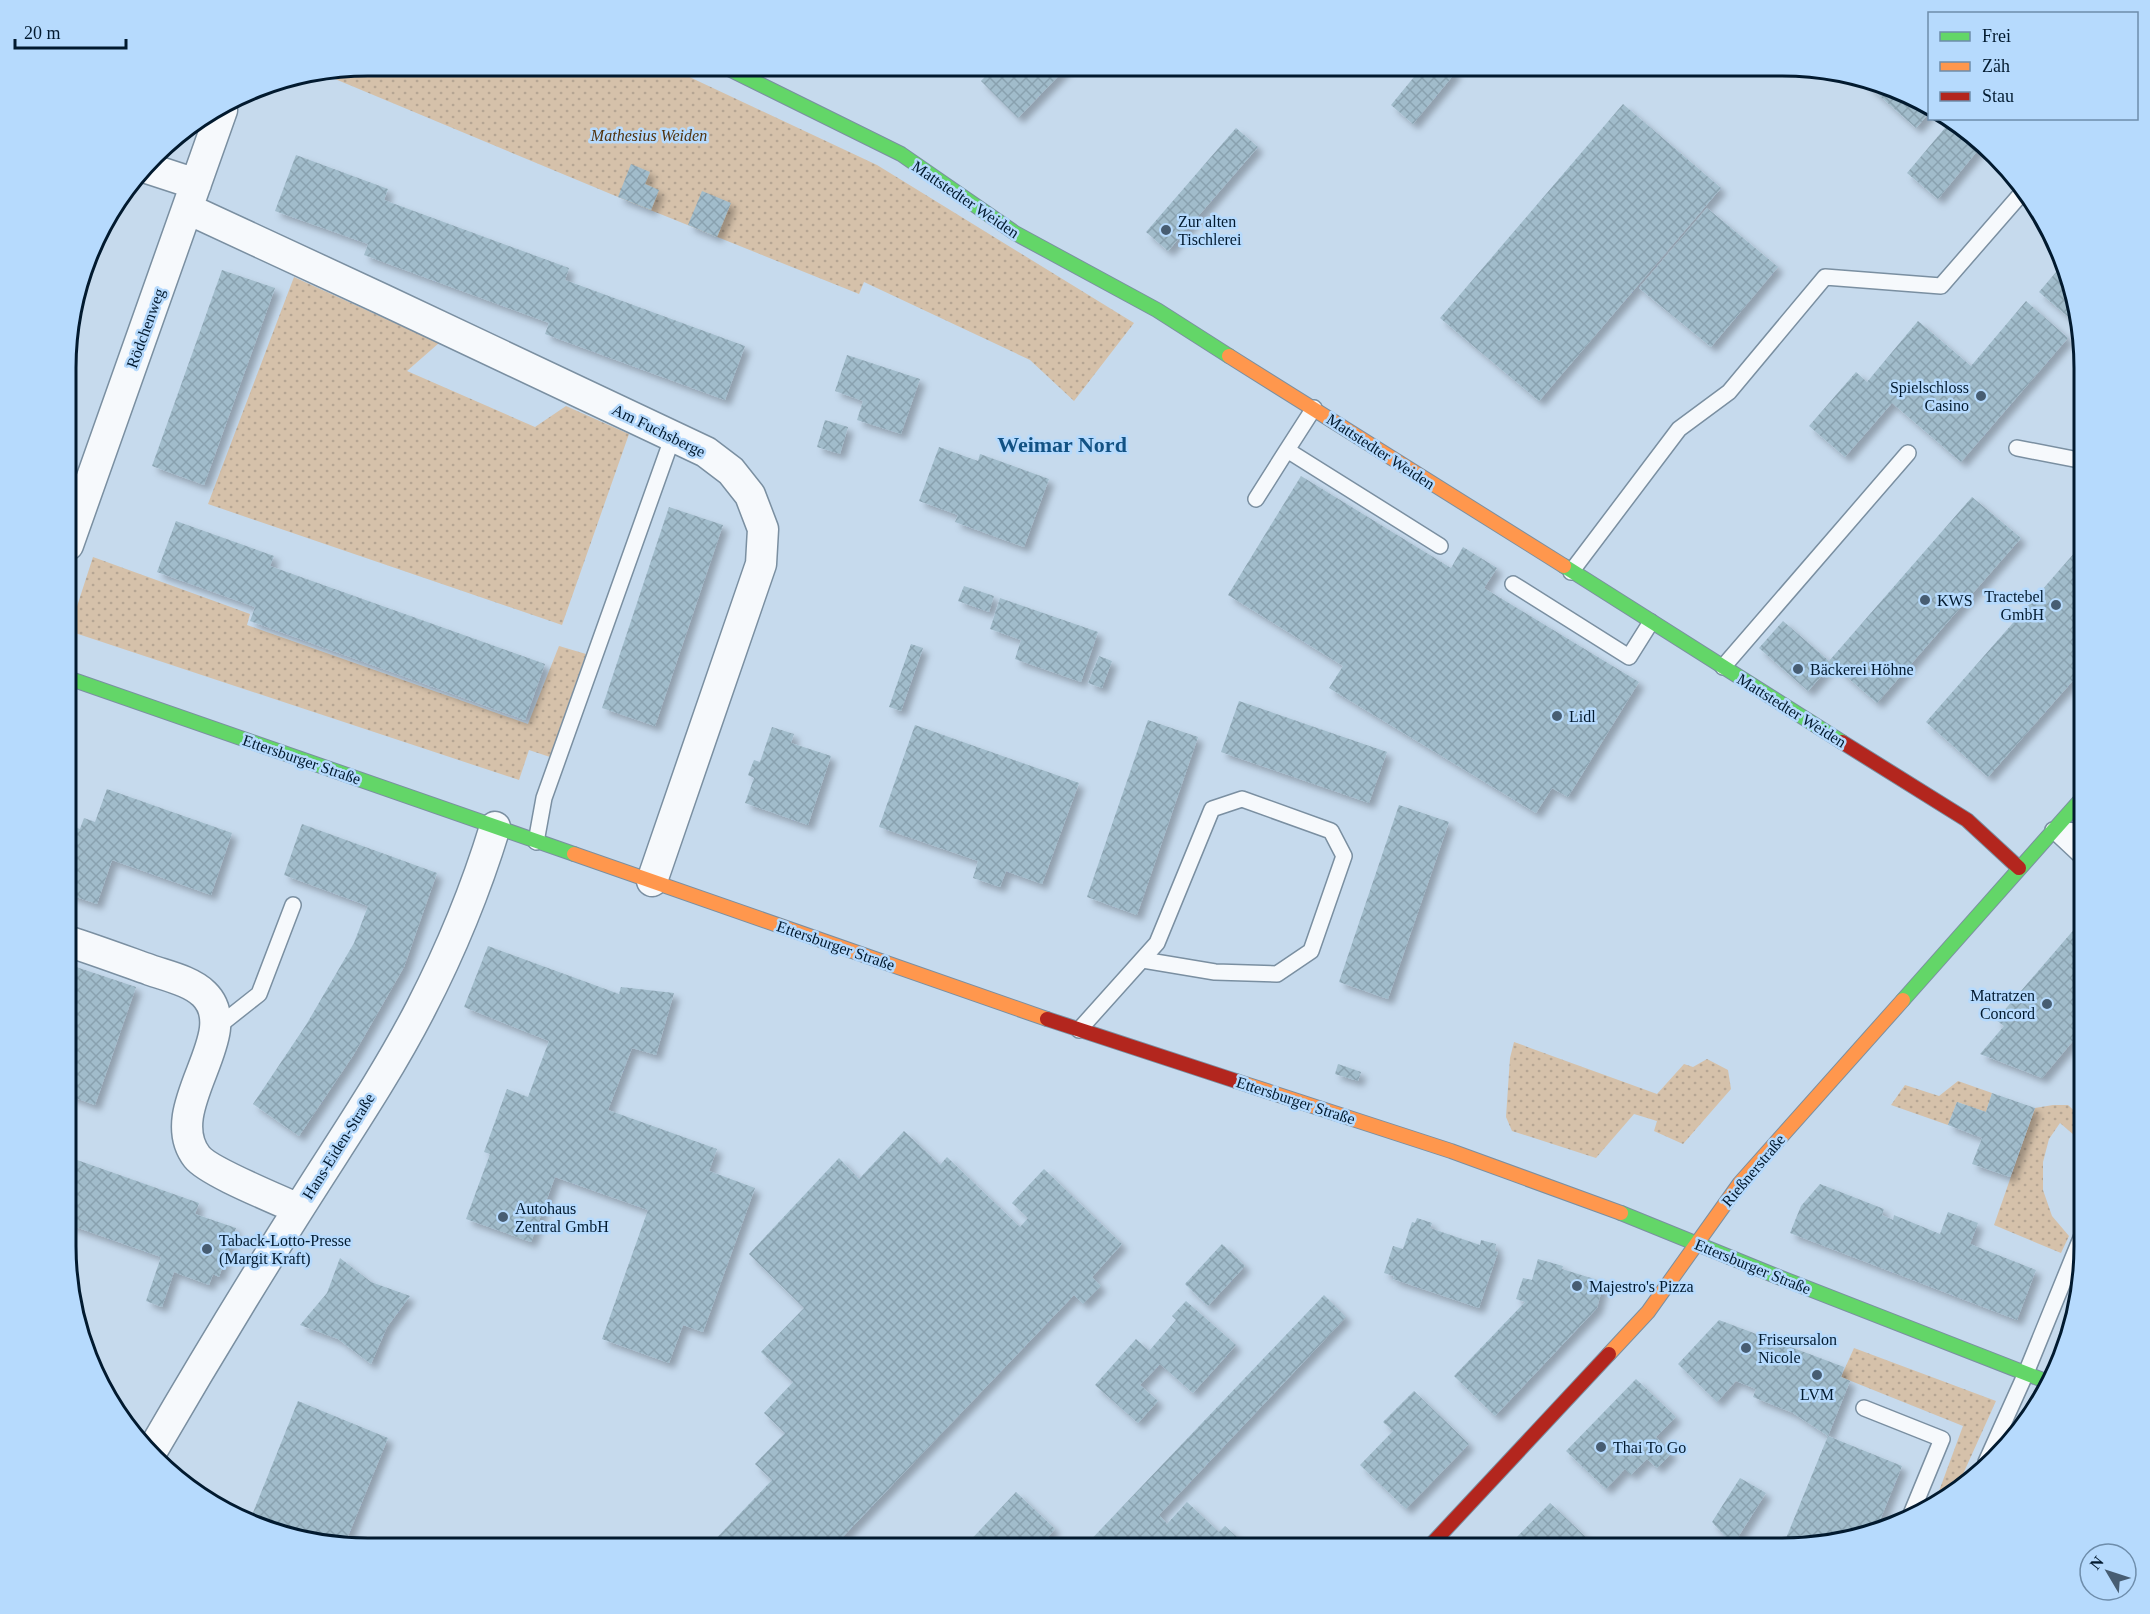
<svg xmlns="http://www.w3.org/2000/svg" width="2150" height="1614" font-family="Georgia,serif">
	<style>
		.grass { fill: url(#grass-dots) }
		.building { fill: url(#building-cross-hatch); filter: url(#shadow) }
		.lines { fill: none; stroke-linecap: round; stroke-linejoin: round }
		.lane-casing { stroke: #7a8fa1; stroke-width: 18 }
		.street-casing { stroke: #7a8fa1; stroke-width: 33 }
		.fast-casing { stroke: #7a8fa1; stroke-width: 16 }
		.slow-casing { stroke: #7a8fa1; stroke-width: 16 }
		.jam-casing { stroke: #7a8fa1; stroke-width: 16 }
		.lane { stroke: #f6f9fc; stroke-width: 15 }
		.street { stroke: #f6f9fc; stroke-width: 30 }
		.fast { stroke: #63d668; stroke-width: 14 }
		.slow { stroke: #ff974d; stroke-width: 14 }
		.jam { stroke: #b3261e; stroke-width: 14 }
		.poi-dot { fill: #475d72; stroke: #b6dafd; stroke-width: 2 }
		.labels { text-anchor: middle; stroke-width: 5; stroke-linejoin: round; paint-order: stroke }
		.park-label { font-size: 16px; font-style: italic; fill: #50320d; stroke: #b6dafd }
		.street-label { font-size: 16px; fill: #021a2f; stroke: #b6dafd }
		.poi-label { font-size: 16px; fill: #021a2f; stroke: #b6dafd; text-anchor: start }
		.district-label { font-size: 22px; font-weight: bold; fill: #125284; stroke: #b6dafd }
		.rim { fill: none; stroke: #021a2f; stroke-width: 3 }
	</style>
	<defs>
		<pattern id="grass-dots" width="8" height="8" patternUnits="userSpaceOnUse" patternTransform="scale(1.5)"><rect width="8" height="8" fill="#d5c1aa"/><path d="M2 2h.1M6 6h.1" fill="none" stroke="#b5a593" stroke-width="1.8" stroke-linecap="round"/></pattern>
		<pattern id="building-cross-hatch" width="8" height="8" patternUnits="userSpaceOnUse" patternTransform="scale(1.5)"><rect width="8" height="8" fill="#a1bccb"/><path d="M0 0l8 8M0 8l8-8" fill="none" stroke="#89a1af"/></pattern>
		<filter id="shadow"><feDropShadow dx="5.5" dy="5.5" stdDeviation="3" flood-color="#0004"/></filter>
	</defs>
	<rect width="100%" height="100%" fill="#c6daed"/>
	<path class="grass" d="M 369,66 L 666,66 L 877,165 L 1134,323 L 1074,401 L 1030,360 L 864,282 L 859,294 L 618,197 L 323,74 Z
		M 294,277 L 439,343 L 407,371 L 535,427 L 566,406 L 629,434 L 562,625 L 208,504 Z
		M 93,557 L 250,614 L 247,625 L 528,724 L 559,646 L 586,654 L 550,757 L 529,750 L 519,780 L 69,631 Z
		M 1514,1042 L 1657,1094 L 1684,1064 L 1693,1067 L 1707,1059 L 1728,1070 L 1731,1089 L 1683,1144 L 1654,1131 L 1657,1121 L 1634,1114 L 1596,1158 L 1512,1131 L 1506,1117 L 1510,1058 Z
		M 1958,1081 L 1992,1093 L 1986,1112 L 1957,1102 L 1948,1125 L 1891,1105 L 1905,1085 L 1939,1096 Z
		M 2053,1105 L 2068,1105 L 2083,1119 L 2083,1140 L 2082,1142 L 2060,1123 L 2049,1139 L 2043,1162 L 2043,1190 L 2052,1216 L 2069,1236 L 2061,1253 L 1994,1225 L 2035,1108 Z
		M 1854,1348 L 1996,1401 L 1959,1483 L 1935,1502 L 1963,1426 L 1841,1377 Z"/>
	<path class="building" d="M 995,66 L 1068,66 L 1018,118 L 981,81 Z
		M 1423,66 L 1450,66 L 1456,72 L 1413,124 L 1391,105 Z
		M 1866,82 L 1897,89 L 1930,109 L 1930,112 L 1916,128 L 1865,83 Z
		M 1623,104 L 1721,188 L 1539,401 L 1440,318 Z
		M 1950,122 L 1983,144 L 1938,199 L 1907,173 Z
		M 1236,128 L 1258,147 L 1168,251 L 1146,232 Z
		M 296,155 L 388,189 L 384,200 L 569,268 L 565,280 L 745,346 L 725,400 L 545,334 L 549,323 L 364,255 L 368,244 L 275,211 Z
		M 631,164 L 650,172 L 645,184 L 659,190 L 651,210 L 618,197 Z
		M 702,191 L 731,203 L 717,237 L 688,225 Z
		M 1707,208 L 1778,267 L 1711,347 L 1639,288 Z
		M 2063,264 L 2078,309 L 2080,327 L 2039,292 Z
		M 222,270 L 275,288 L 204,485 L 152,466 Z
		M 2026,301 L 2068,338 L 1961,462 L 1892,403 L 1845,457 L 1809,426 L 1856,372 L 1867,382 L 1918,321 L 1971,366 Z
		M 847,355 L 920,379 L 901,434 L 857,420 L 863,401 L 835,391 Z
		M 825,420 L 848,427 L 840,454 L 817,447 Z
		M 939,447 L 978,461 L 980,454 L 1049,479 L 1024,547 L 955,522 L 958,515 L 919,501 Z
		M 1301,476 L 1451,568 L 1463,547 L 1497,568 L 1484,588 L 1639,682 L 1568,797 L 1552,788 L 1536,813 L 1329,688 L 1343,666 L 1228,595 Z
		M 1972,497 L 2021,538 L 1877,703 L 1832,664 L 1808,691 L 1759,648 L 1783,621 L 1829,661 Z
		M 669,507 L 723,525 L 655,726 L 602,708 Z
		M 176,521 L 274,556 L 270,566 L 545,664 L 525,720 L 250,621 L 255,607 L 157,572 Z
		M 2084,542 L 2084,668 L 1988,777 L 1926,722 Z
		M 964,586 L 994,596 L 989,612 L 958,601 Z
		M 1000,598 L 1098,632 L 1081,682 L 1015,659 L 1021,640 L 990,629 Z
		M 911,644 L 923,648 L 901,711 L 889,707 Z
		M 1099,656 L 1112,661 L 1102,688 L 1088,683 Z
		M 1239,701 L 1387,752 L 1369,803 L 1221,752 Z
		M 1148,720 L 1198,737 L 1137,915 L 1087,897 Z
		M 915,725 L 1079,783 L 1042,884 L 1006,871 L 1000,887 L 973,878 L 978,861 L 879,827 Z
		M 772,727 L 794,734 L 791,743 L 831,756 L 808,825 L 745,803 L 754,778 L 748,775 L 754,760 L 760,762 Z
		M 107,789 L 232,833 L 211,895 L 112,860 L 97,904 L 67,894 L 68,825 L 80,829 L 84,818 L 95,822 Z
		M 1399,805 L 1449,822 L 1388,999 L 1339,982 Z
		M 302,824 L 437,873 L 404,967 L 354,1054 L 299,1136 L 253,1104 L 306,1025 L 354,943 L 368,906 L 284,875 Z
		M 2077,926 L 2084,931 L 2083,1051 L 2073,1041 L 2042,1078 L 1980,1054 L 2004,1026 L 1996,1020 Z
		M 488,946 L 619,994 L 621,987 L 674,993 L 656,1055 L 632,1048 L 608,1110 L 717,1149 L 709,1171 L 755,1188 L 703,1332 L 683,1325 L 669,1363 L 602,1339 L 648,1210 L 555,1177 L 531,1242 L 466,1219 L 490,1154 L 484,1152 L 507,1089 L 528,1097 L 549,1041 L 464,1007 Z
		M 67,964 L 136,987 L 95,1105 L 67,1095 Z
		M 1338,1064 L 1361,1072 L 1358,1081 L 1335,1074 Z
		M 2083,1073 L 2083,1088 L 2076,1081 Z
		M 1992,1093 L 2035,1108 L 2010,1177 L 1972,1164 L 1982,1138 L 1948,1125 L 1957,1102 L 1986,1112 Z
		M 904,1131 L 940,1165 L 947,1157 L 1020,1227 L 1028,1218 L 1012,1203 L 1044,1169 L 1122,1244 L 1092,1277 L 1101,1286 L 1083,1304 L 1074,1295 L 832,1548 L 707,1548 L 772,1480 L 755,1464 L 785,1433 L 764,1413 L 793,1382 L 761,1352 L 804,1308 L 749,1254 L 839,1158 L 859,1179 Z
		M 77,1160 L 199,1203 L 195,1214 L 236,1228 L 219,1277 L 213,1274 L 209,1285 L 174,1272 L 162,1307 L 146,1301 L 161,1257 L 67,1224 L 67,1189 Z
		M 1820,1184 L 1884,1209 L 1882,1215 L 1893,1220 L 1894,1215 L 1940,1234 L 1948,1212 L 1978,1223 L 1970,1244 L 2036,1270 L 2017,1320 L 1790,1233 L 1801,1206 Z
		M 1417,1218 L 1432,1223 L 1430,1228 L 1480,1245 L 1481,1240 L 1496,1244 L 1495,1251 L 1498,1252 L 1479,1308 L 1393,1279 L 1394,1276 L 1384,1273 L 1393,1246 L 1403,1249 L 1412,1222 L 1415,1223 Z
		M 1222,1244 L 1245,1266 L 1208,1306 L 1185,1284 Z
		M 340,1258 L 371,1282 L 410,1296 L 387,1327 L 371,1364 L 338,1339 L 300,1325 L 327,1293 Z
		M 1538,1259 L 1563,1266 L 1562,1269 L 1604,1282 L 1597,1308 L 1495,1416 L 1454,1376 L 1525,1302 L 1516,1299 L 1523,1278 L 1532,1280 Z
		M 2076,1289 L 2078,1290 L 2066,1339 L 2058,1336 Z
		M 1324,1295 L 1346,1317 L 1159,1515 L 1167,1524 L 1187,1502 L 1219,1532 L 1225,1526 L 1249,1548 L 1083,1548 Z
		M 1186,1301 L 1236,1345 L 1193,1393 L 1160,1364 L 1140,1385 L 1158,1401 L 1138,1423 L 1095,1385 L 1136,1339 L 1149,1351 L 1176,1320 L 1172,1316 Z
		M 1719,1320 L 1844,1367 L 1841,1377 L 1850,1381 L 1828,1436 L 1793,1413 L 1753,1397 L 1756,1389 L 1736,1381 L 1717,1402 L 1678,1364 Z
		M 1636,1379 L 1676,1417 L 1656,1437 L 1672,1453 L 1657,1468 L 1647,1459 L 1631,1475 L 1625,1469 L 1606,1489 L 1566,1451 Z
		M 1414,1391 L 1469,1444 L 1406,1509 L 1360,1465 L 1393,1431 L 1383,1422 Z
		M 298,1401 L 388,1438 L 344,1546 L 307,1538 L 252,1515 Z
		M 1828,1436 L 1902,1466 L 1876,1530 L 1841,1542 L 1782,1548 Z
		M 1740,1478 L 1766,1493 L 1733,1545 L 1712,1522 Z
		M 1016,1492 L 1055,1529 L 1038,1548 L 963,1548 Z
		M 1550,1503 L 1589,1540 L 1581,1548 L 1522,1548 L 1514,1540 Z"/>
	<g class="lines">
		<g class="lane-casing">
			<path id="lane" d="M 1314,408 L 1287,450 L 1440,546
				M 2017,448 L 2084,461
				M 1256,499 L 1287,450
				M 1571,572 L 1679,429 L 1729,392 L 1825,277 L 1941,286 L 2021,194
				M 1513,584 L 1629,657 L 1651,622
				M 1723,667 L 1908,453
				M 2053,830 L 2084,859
				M 2056,830 L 2084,831
				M 536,842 L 544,798 L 673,436
				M 216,1028 L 259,994 L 293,905
				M 1079,1030 L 1157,943 L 1212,809 L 1242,799 L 1331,831 L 1344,856 L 1311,951 L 1277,974 L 1215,972 L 1143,960
				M 1864,1408 L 1942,1439 L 1909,1519
				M 1986,1462 L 2026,1373 L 2083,1233"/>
		</g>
		<g class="street-casing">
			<path id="street" d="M 147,168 L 196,184
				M 188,209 L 382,299 L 706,452 L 731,471 L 750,495 L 763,529 L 761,564 L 652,881
				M 68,545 L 222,110
				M 67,941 C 95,950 122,960 150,970 C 167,976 191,981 204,994 C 245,1034 159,1108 197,1157 C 209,1172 277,1199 298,1209
				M 152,1451 C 199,1370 248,1289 298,1210 C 340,1143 385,1078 421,1008 C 451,950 476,889 495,827"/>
		</g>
		<g class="fast-casing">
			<path id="fast" d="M 723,66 L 901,154 L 1015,233 L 1157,310 L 1229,356
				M 1564,566 L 1842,742
				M 68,678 L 574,854
				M 1903,1000 L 2084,796
				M 1621,1213 L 1776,1276 L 2048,1382"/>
		</g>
		<g class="slow-casing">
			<path id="slow" d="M 1229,356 L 1564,566
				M 574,854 L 1047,1019
				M 1236,1081 L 1451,1151 L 1621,1213
				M 1609,1354 L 1648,1312 L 1740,1183 L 1903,1000"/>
		</g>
		<g class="jam-casing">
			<path id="jam" d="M 1842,742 L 1967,820 L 2019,868
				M 1047,1019 L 1236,1081
				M 1428,1548 L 1609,1354"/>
		</g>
		<use href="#lane" class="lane"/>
		<use href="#street" class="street"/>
		<use href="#fast" class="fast"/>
		<use href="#slow" class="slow"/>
		<use href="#jam" class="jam"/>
	</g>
	<g class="poi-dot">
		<circle cx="1166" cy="230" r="6"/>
		<circle cx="1981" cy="396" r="6"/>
		<circle cx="1925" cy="600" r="6"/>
		<circle cx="2056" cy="605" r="6"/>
		<circle cx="1798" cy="669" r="6"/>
		<circle cx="1557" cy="716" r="6"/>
		<circle cx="2047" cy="1004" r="6"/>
		<circle cx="503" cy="1217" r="6"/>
		<circle cx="207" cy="1249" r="6"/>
		<circle cx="1577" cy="1286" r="6"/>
		<circle cx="1746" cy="1348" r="6"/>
		<circle cx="1817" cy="1375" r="6"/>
		<circle cx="1601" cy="1447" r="6"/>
	</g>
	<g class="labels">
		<g class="park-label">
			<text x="649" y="141">Mathesius Weiden</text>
		</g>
		<g class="street-label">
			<text transform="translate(966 199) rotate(34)" y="6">Mattstedter Weiden</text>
			<text transform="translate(145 328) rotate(-70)" y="6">Rödchenweg</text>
			<text transform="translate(659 430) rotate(26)" y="6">Am Fuchsberge</text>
			<text transform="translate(1381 451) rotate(33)" y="6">Mattstedter Weiden</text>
			<text transform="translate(1792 710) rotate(32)" y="6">Mattstedter Weiden</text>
			<text transform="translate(302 759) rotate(19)" y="6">Ettersburger Straße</text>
			<text transform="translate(836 945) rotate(19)" y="6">Ettersburger Straße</text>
			<text transform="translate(1296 1100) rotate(18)" y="6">Ettersburger Straße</text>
			<text transform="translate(338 1146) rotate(-58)" y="6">Hans-Eiden-Straße</text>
			<text transform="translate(1753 1170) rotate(-50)" y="6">Rießnerstraße</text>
			<text transform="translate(1753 1266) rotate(22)" y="6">Ettersburger Straße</text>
		</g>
		<g class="poi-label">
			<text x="1178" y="227">Zur alten<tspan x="1178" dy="18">Tischlerei</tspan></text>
			<text x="1969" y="393" text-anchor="end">Spielschloss<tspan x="1969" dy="18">Casino</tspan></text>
			<text x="2044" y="602" text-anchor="end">Tractebel<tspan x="2044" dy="18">GmbH</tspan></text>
			<text x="1937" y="606">KWS</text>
			<text x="1810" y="675">Bäckerei Höhne</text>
			<text x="1569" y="722">Lidl</text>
			<text x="2035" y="1001" text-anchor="end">Matratzen<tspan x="2035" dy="18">Concord</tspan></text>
			<text x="515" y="1214">Autohaus<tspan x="515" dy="18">Zentral GmbH</tspan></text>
			<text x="219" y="1246">Taback-Lotto-Presse<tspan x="219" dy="18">(Margit Kraft)</tspan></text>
			<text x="1589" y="1292">Majestro's Pizza</text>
			<text x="1758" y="1345">Friseursalon<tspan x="1758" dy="18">Nicole</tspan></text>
			<text x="1817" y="1400" text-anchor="middle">LVM</text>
			<text x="1613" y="1453">Thai To Go</text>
		</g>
		<g class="district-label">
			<text x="1062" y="452">Weimar Nord</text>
		</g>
	</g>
	<path d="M0 0H2150V1614H0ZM368 76H1782A292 292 0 0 1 2074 368V1246A292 292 0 0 1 1782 1538H368A292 292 0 0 1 76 1246V368A292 292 0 0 1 368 76Z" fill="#b6dafd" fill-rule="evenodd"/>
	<path class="rim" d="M368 76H1782A292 292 0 0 1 2074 368V1246A292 292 0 0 1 1782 1538H368A292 292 0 0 1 76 1246V368A292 292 0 0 1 368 76Z"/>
	<rect x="1928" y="12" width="210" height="108" fill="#b6dafd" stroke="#6e8dab" stroke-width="1.5"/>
	<rect x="1940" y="32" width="30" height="9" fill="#63d668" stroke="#6e8dab" stroke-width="1.5"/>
	<text x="1982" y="42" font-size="18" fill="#021a2f">Frei</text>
	<rect x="1940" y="62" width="30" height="9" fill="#ff974d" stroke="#6e8dab" stroke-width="1.5"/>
	<text x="1982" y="72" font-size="18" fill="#021a2f">Zäh</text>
	<rect x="1940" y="92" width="30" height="9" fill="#b3261e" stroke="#6e8dab" stroke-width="1.5"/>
	<text x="1982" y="102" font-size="18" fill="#021a2f">Stau</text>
	<g transform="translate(2108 1572) rotate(309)"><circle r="28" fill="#b6dafd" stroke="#6e8dab" stroke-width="1.5"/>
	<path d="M0-4.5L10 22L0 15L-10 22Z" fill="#475d72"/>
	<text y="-9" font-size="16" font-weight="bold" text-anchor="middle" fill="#021a2f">N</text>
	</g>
	<path d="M15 39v9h111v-9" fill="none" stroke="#021a2f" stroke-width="3"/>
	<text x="24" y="39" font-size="18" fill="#021a2f" stroke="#b6dafd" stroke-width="4.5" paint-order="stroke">20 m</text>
</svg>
